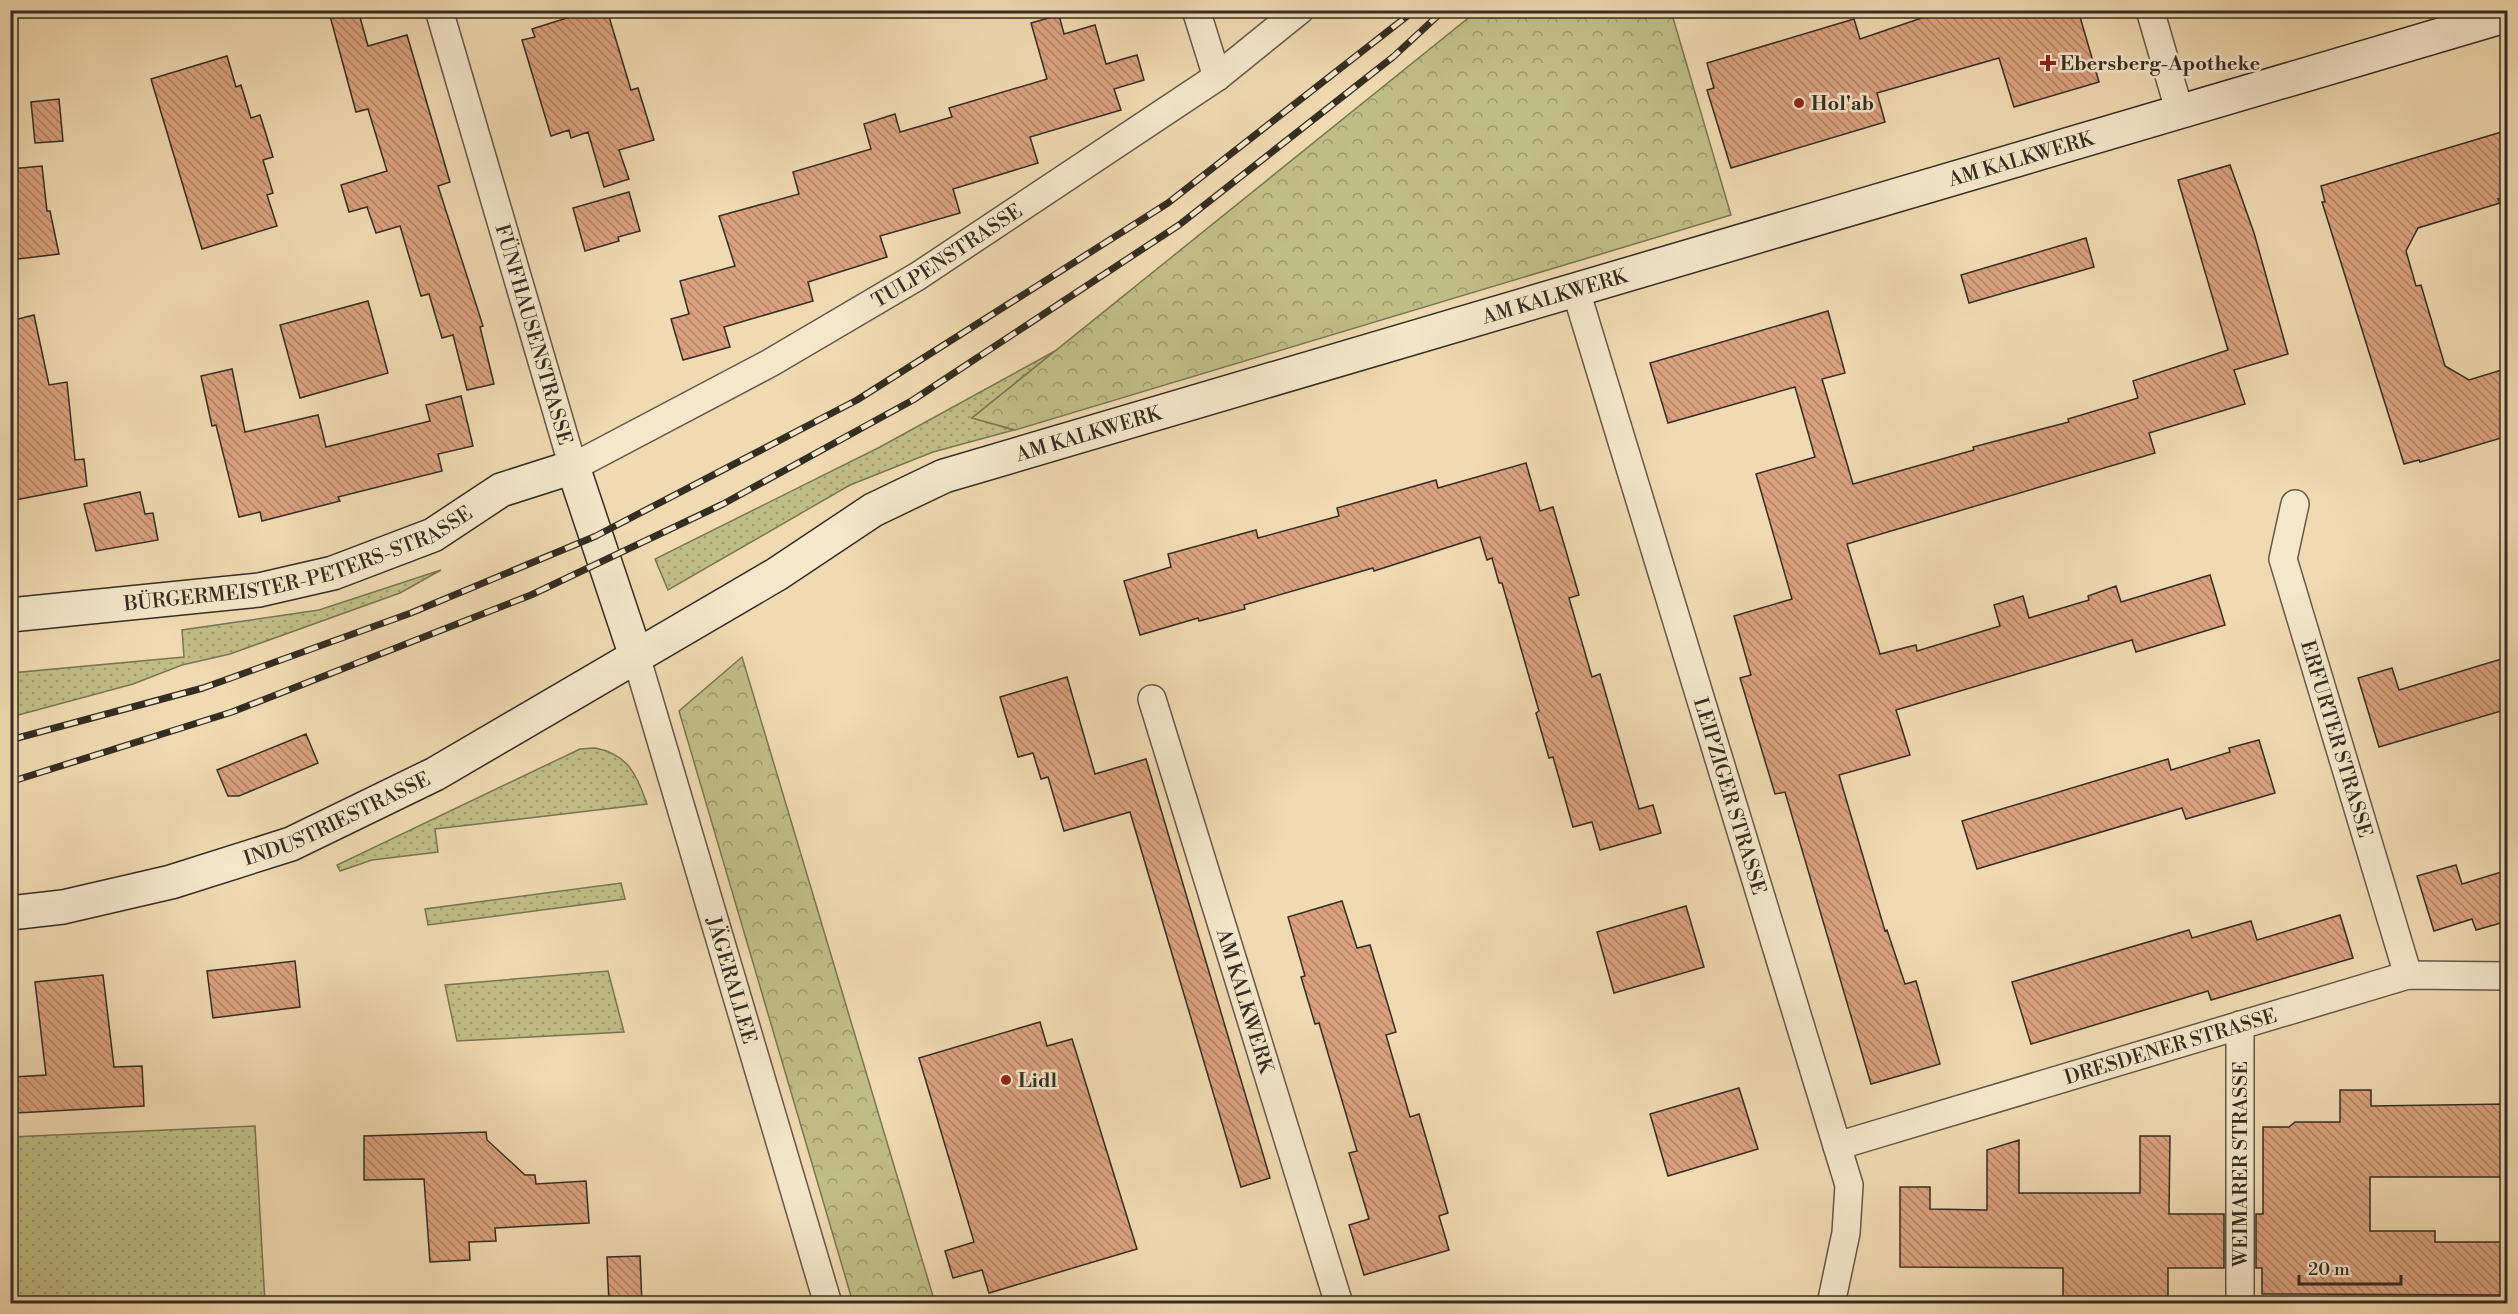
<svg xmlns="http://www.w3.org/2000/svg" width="2518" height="1314" font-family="'Libre Bodoni',serif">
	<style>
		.grass { fill: url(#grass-dots); stroke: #7a7654; stroke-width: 1.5 }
		.forest { fill: url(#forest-crowns); stroke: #7a7654; stroke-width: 1.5 }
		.building { fill: url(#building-back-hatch); stroke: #352d22; stroke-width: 1.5 }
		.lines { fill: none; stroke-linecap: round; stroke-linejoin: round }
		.street-casing { stroke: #645846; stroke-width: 30 }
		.secondary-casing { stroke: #352d22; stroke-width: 36 }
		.street { stroke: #f5e7cc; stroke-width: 27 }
		.secondary { stroke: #f5e7cc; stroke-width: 33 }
		.rail-casing { stroke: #352d22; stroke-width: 7 }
		.rail { stroke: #f5e7cc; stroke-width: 4.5; stroke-dasharray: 14; stroke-linecap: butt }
		.poi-dot { fill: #8f2418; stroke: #f5e7cc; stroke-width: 2 }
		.labels { text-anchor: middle; stroke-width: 5; stroke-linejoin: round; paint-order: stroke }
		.poi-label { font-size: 20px; font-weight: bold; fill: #352d22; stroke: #f5e7cc; text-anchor: start }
		.street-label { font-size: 20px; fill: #352d22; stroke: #f5e7cc }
	</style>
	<defs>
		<pattern id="grass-dots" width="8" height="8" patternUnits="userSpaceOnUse" patternTransform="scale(1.5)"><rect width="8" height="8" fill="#c0be87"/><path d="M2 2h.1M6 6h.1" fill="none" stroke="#9d9b6e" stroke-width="1.8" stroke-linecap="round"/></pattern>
		<pattern id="forest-crowns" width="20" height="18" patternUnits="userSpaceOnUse" patternTransform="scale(1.5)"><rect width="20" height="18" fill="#c0be87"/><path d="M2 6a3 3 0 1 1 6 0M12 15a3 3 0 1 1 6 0" fill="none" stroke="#9d9b6e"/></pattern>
		<pattern id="building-back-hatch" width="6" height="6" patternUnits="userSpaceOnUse" patternTransform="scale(1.5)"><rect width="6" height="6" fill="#dba17f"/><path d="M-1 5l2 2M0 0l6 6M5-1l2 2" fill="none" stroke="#b28468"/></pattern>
	</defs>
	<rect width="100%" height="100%" fill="#f0dab1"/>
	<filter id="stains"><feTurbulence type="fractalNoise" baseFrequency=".00333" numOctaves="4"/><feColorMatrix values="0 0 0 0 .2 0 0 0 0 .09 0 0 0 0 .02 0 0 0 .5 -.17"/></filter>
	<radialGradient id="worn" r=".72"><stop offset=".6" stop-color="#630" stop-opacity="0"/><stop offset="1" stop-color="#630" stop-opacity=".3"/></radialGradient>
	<path class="grass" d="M 1055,351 L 972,418 L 1014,430 L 933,452 L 850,485 L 668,590 L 655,559 L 880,447 Z
		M 441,570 L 400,593 L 230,654 L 182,665 L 133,684 L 11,717 L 11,673 L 184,657 L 182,630 L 319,610 Z
		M 595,748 C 628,754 637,775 647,804 L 435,829 L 438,852 L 372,860 L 340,871 L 337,865 L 580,749 Z
		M 621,883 L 625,899 L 428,925 L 425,909 Z
		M 608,971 L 624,1032 L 457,1041 L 445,985 Z
		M 255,1126 L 265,1303 L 11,1303 L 11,1137 Z"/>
	<path class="forest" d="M 1477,11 L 1671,11 L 1731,215 L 1015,430 L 972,418 Z
		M 742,657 L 935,1303 L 853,1303 L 679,711 Z"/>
	<path class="building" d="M 350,10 L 358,10 L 368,46 L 407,35 L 450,182 L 438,186 L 483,326 L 480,327 L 494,384 L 467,390 L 453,335 L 442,338 L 429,294 L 421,296 L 400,226 L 376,233 L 367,207 L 349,212 L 341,185 L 387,171 L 368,109 L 356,112 L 330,16 Z
		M 592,10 L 607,10 L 631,90 L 638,88 L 654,140 L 619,150 L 629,179 L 604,187 L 588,132 L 571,138 L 569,130 L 551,136 L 522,40 L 535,37 L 532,29 Z
		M 1945,10 L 2078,10 L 2099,82 L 2014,107 L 1999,58 L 1877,93 L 1885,122 L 1731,168 L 1707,90 L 1714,88 L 1707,63 L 1854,19 L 1860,39 Z
		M 1059,15 L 1064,34 L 1095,25 L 1106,64 L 1137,55 L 1144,80 L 1114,89 L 1121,110 L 1030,137 L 1038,163 L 953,189 L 960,213 L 880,236 L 887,257 L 808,282 L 813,301 L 724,327 L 730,347 L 683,360 L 671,319 L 689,314 L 680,281 L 735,266 L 719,216 L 799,194 L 793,172 L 871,149 L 864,124 L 895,114 L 900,132 L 952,117 L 949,108 L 1047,79 L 1031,23 Z
		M 227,56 L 236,87 L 241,85 L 251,118 L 260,115 L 273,157 L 263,160 L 273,193 L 267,195 L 277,226 L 202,249 L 151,79 Z
		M 59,99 L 63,141 L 35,143 L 31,102 Z
		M 2508,130 L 2508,196 L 2498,199 L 2500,203 L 2418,228 L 2406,251 L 2416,286 L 2421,285 L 2445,366 L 2469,380 L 2508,368 L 2508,436 L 2420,462 L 2419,460 L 2404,464 L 2322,202 L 2325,202 L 2321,186 Z
		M 2230,165 L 2254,233 L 2288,354 L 2234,370 L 2245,404 L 2149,433 L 2155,453 L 1847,544 L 1880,654 L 1916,645 L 1917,651 L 2000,626 L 1994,605 L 2023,596 L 2029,618 L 2089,600 L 2088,596 L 2116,586 L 2121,602 L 2210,575 L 2225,625 L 2136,652 L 2132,640 L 1896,710 L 1910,755 L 1839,775 L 1885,931 L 1887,930 L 1905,984 L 1916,981 L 1940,1064 L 1871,1084 L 1785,792 L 1775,794 L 1740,678 L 1751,675 L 1734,616 L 1792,599 L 1756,474 L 1815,457 L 1795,387 L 1668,423 L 1650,363 L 1828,311 L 1845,373 L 1822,379 L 1853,484 L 1974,450 L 1973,447 L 2069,422 L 2068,419 L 2138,398 L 2133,381 L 2228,350 L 2178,180 Z
		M 42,166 L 47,211 L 50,211 L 59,254 L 10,260 L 10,169 Z
		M 629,192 L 640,231 L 618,237 L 619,241 L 585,251 L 573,208 Z
		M 2086,238 L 2094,267 L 1969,303 L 1961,275 Z
		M 368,301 L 388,373 L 300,398 L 280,325 Z
		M 34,315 L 49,385 L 67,382 L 75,460 L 84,459 L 87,486 L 10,501 L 10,321 Z
		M 232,369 L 245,432 L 318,415 L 326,447 L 430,421 L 426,405 L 461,396 L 473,446 L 438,454 L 442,471 L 338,497 L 340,501 L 262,521 L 260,512 L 239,517 L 216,425 L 212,426 L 201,376 Z
		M 1526,463 L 1540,511 L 1553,507 L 1579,595 L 1569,598 L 1592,677 L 1600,674 L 1639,809 L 1653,805 L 1661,833 L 1600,850 L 1592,822 L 1573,827 L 1553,757 L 1549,758 L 1536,713 L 1539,711 L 1502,583 L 1499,583 L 1492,558 L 1487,560 L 1480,537 L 1374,571 L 1373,568 L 1244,605 L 1245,609 L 1199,621 L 1198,618 L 1140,635 L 1124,581 L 1171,567 L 1168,554 L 1256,530 L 1258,538 L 1339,516 L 1337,508 L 1415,486 L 1436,480 L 1438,488 Z
		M 140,492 L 145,514 L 153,513 L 158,540 L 96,551 L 84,504 Z
		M 2508,657 L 2508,709 L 2379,747 L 2358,678 L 2392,668 L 2399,690 Z
		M 1067,677 L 1095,774 L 1146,759 L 1270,1178 L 1241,1187 L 1130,812 L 1064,831 L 1048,777 L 1041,779 L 1033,753 L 1018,757 L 1000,697 Z
		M 306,734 L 318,763 L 239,796 L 228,796 L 217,770 Z
		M 2259,740 L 2275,793 L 2186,819 L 2182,808 L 1977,869 L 1962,821 L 2168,759 L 2171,770 L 2230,752 L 2229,748 Z
		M 2456,865 L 2462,884 L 2508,870 L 2508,921 L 2476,930 L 2472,919 L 2434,931 L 2417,876 Z
		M 1342,901 L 1357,948 L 1370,945 L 1396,1032 L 1386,1035 L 1410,1117 L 1419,1114 L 1448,1213 L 1439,1216 L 1449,1250 L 1364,1275 L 1349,1225 L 1369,1219 L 1349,1153 L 1357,1151 L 1319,1023 L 1315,1024 L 1301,977 L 1305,976 L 1288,917 Z
		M 1686,906 L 1704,967 L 1614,993 L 1597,932 Z
		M 2340,915 L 2353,958 L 2211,1000 L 2208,991 L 2031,1044 L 2012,982 L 2189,930 L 2192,938 L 2251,921 L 2257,940 Z
		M 295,961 L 300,1007 L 213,1018 L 207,971 Z
		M 103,975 L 114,1067 L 142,1066 L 144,1106 L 16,1113 L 14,1077 L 46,1075 L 35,982 Z
		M 1040,1022 L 1047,1046 L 1072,1039 L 1137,1249 L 989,1293 L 982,1270 L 953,1278 L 945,1251 L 974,1242 L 919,1058 Z
		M 1739,1088 L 1758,1149 L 1668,1176 L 1650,1114 Z
		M 2340,1090 L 2371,1090 L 2371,1106 L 2508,1104 L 2508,1177 L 2370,1177 L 2370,1231 L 2435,1231 L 2435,1242 L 2508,1242 L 2508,1295 L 2262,1294 L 2262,1268 L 2256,1268 L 2256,1214 L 2263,1214 L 2263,1127 L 2289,1127 L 2295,1122 L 2340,1122 Z
		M 486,1132 L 487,1140 L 525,1175 L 535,1175 L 536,1184 L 586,1181 L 589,1223 L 495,1228 L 496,1241 L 469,1242 L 470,1260 L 430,1262 L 424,1179 L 364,1180 L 364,1136 Z
		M 2140,1136 L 2170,1136 L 2169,1214 L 2224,1214 L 2224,1268 L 2168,1268 L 2168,1304 L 2063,1304 L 2063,1268 L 1900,1267 L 1900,1187 L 1930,1187 L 1930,1209 L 1987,1210 L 1987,1150 L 2019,1140 L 2019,1193 L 2140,1193 Z
		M 640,1256 L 642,1304 L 609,1304 L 607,1257 Z"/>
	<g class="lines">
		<g class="street-casing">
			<g id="street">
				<path id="s1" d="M 439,10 L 573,467 L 770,363 L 918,276 L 1217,77 L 1300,10"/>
				<path d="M 1196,10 L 1217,77"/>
				<path d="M 2150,10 L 2180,113"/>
				<path id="s2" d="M 1576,291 L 1849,1185 L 1846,1233 L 1831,1304"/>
				<path id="s3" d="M 2295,504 L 2283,559 L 2408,975"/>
				<path id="s4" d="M 636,656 L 828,1304"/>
				<path id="s5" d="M 1152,699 L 1339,1304"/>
				<path id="s6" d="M 1837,1146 L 2408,975 L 2508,976"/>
				<path d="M 2240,1304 L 2240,1025"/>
			</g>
		</g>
		<g class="secondary-casing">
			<g id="secondary">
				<path id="s7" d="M 10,615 L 259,590 L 333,573 L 433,535 L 501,490 L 573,467 L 636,656"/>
				<path id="s8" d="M 10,913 L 63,907 L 171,882 L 291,844 L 435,774 L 777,574 L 873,510 L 944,476 L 2508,15"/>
			</g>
		</g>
		<use href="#street" class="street"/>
		<use href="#secondary" class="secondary"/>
		<g class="rail-casing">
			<path id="rail" d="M 10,740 L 203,688 L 411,613 L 596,536 L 857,400 L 1168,203 L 1415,10
				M 10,782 L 232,712 L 531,595 L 723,504 L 913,400 L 1179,225 L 1393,57 L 1444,10"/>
		</g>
		<use href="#rail" class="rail"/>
	</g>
	<g class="poi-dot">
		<path d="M2045 54h6v6h6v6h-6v6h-6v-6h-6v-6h6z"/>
		<circle cx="1799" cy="103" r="6"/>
		<circle cx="1006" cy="1080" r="6"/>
	</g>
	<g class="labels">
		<g class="poi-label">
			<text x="2060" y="70">Ebersberg-Apotheke</text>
			<text x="1811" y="110">Hol'ab</text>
			<text x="1018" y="1087">Lidl</text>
		</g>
		<g class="street-label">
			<text dy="7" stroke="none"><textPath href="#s8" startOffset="2163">AM KALKWERK</textPath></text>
			<text dy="7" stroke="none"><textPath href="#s1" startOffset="906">TULPENSTRASSE</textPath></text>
			<text dy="7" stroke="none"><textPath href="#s8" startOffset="1677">AM KALKWERK</textPath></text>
			<text dy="7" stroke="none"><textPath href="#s1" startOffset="338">FÜNFHAUSENSTRASSE</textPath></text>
			<text dy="7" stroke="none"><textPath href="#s8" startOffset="1191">AM KALKWERK</textPath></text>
			<text dy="7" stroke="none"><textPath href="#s7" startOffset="296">BÜRGERMEISTER-PETERS-STRASSE</textPath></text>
			<text dy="7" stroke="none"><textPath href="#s3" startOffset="244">ERFURTER STRASSE</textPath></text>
			<text dy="7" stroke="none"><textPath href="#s2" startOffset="528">LEIPZIGER STRASSE</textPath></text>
			<text dy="7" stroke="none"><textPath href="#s8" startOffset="342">INDUSTRIESTRASSE</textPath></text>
			<text dy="7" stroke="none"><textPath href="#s4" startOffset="338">JÄGERALLEE</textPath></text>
			<text dy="7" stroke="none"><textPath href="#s5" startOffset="316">AM KALKWERK</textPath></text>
			<text dy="7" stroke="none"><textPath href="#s6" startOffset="348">DRESDENER STRASSE</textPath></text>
			<text transform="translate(2240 1164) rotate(-90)" y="7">WEIMARER STRASSE</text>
		</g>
	</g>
	<rect width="2518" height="1314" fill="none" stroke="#f0dab1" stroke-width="36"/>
	<rect x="12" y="12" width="2494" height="1290" fill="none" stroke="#352d22" stroke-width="3"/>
	<rect x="18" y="18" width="2482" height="1278" fill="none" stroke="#352d22" stroke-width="1.5"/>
	<path d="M2299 1275v9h102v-9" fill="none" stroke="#352d22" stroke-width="3"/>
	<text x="2308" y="1275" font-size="18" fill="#352d22" stroke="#f5e7cc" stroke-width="4.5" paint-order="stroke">20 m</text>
	<rect width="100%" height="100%" filter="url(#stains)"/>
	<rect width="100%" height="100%" fill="url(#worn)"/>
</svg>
